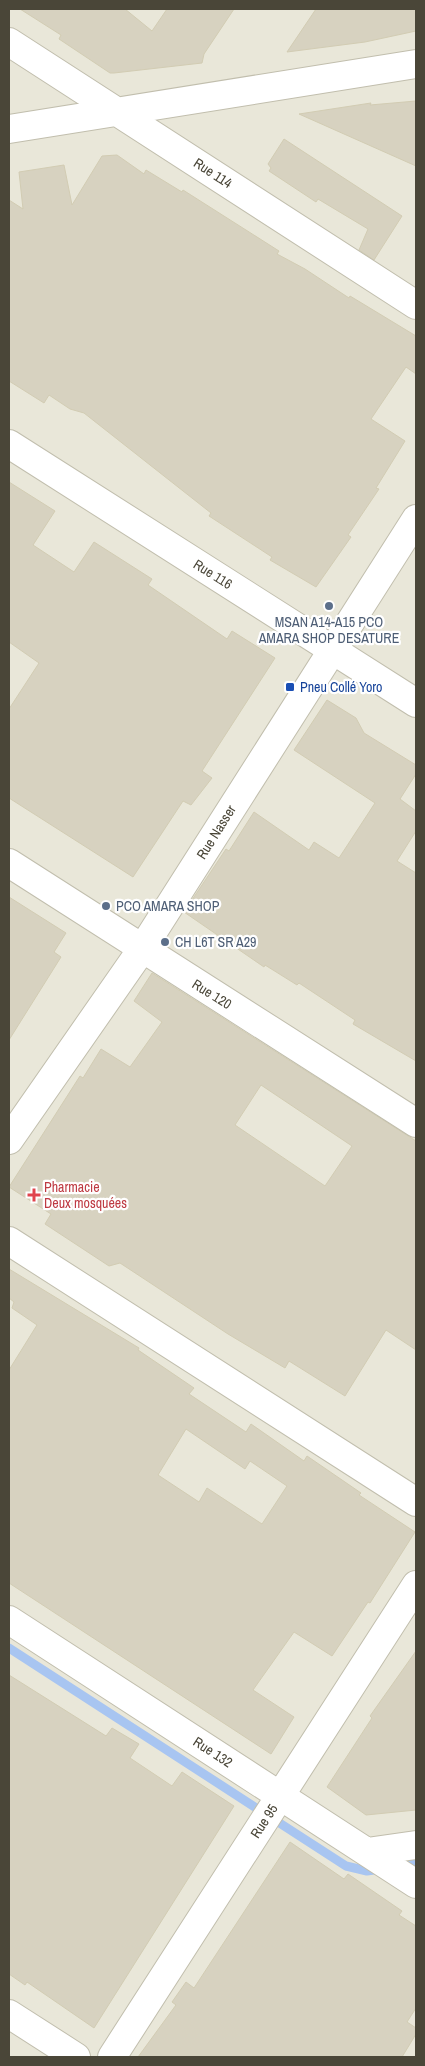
<svg xmlns="http://www.w3.org/2000/svg" width="425" height="2066" font-family="'Archivo Narrow',sans-serif">
	<style>
		.residential { fill: #e9e7d9 }
		.lines { fill: none; stroke-linecap: round; stroke-linejoin: round }
		.stream { stroke: #a8c5f1; stroke-width: 9 }
		.building { fill: #d7d2c0; stroke: #d2ccb3; fill-rule: evenodd }
		.minor-casing { stroke: #c1bead; stroke-width: 30 }
		.minor { stroke: #fff; stroke-width: 28 }
		.service-dot { fill: #5c6f8a; stroke: #fff; stroke-width: 2 }
		.transit-dot { fill: #1a4fb4; stroke: #fff; stroke-width: 2 }
		.health-dot { fill: #e0444e; stroke: #fff; stroke-width: 2 }
		.labels { text-anchor: middle; stroke-width: 4.5; stroke-linejoin: round; paint-order: stroke }
		.street-label { font-size: 14px; fill: #4a4638; stroke: #fff }
		.service-label { font-size: 14px; fill: #4e5e75; stroke: #fff; text-anchor: start }
		.transit-label { font-size: 14px; fill: #164399; stroke: #fff; text-anchor: start }
		.health-label { font-size: 14px; fill: #be3a42; stroke: #fff; text-anchor: start }
	</style>
	<rect width="100%" height="100%" fill="#f5f4eb"/>
	<path class="residential" d="M 9,9 L 416,9 L 416,2057 L 9,2057 Z"/>
	<g class="lines">
		<path class="stream" d="M 9,1648 L 346,1866 L 367,1871 L 381,1869
			M 401,1866 L 416,1864"/>
	</g>
	<path class="building" d="M 20,9 L 125,9 L 152,31 L 167,9 L 234,9 L 204,54 L 202,63 L 114,73 L 110,73 L 59,39 L 61,35 Z
		M 316,9 L 416,9 L 416,31 L 365,42 L 287,52 Z
		M 416,101 L 416,166 L 299,114 L 371,103 L 370,105 Z
		M 284,139 L 402,216 L 374,260 L 359,250 L 368,229 L 318,199 L 316,202 L 269,171 L 271,168 L 268,164 Z
		M 117,155 L 144,174 L 146,170 L 182,192 L 183,190 L 279,251 L 277,254 L 305,269 L 349,298 L 350,296 L 416,336 L 416,374 L 406,367 L 371,419 L 405,441 L 376,488 L 379,489 L 348,535 L 351,537 L 316,587 L 270,560 L 272,557 L 209,516 L 211,513 L 84,413 L 70,409 L 49,395 L 44,403 L 9,381 L 9,200 L 23,209 L 19,172 L 64,165 L 72,205 L 102,156 Z
		M 9,482 L 55,511 L 33,545 L 74,572 L 94,542 L 152,579 L 148,585 L 227,639 L 232,631 L 275,658 L 202,771 L 212,778 L 191,805 L 183,801 L 133,877 L 9,798 L 9,709 L 39,663 L 9,642 Z
		M 327,700 L 356,718 L 364,733 L 416,765 L 416,774 L 400,799 L 416,811 L 416,831 L 397,861 L 416,873 L 416,1061 L 353,1024 L 355,1020 L 299,983 L 297,985 L 265,965 L 264,967 L 184,912 L 226,849 L 229,851 L 254,812 L 309,850 L 314,842 L 339,858 L 375,803 L 294,750 Z
		M 9,897 L 66,933 L 54,952 L 61,957 L 9,1040 Z
		M 152,973 L 416,1141 L 416,1350 L 386,1330 L 345,1396 L 289,1361 L 285,1368 L 228,1334 L 120,1263 L 109,1266 L 45,1224 L 51,1214 L 9,1187 L 80,1076 L 83,1078 L 101,1049 L 130,1067 L 162,1022 L 134,1001 ZM 261,1085 L 352,1146 L 325,1186 L 235,1125 Z
		M 9,1269 L 139,1348 L 138,1350 L 194,1388 L 189,1394 L 246,1432 L 251,1424 L 304,1461 L 307,1456 L 361,1493 L 359,1495 L 415,1532 L 370,1603 L 368,1602 L 332,1656 L 294,1632 L 253,1690 L 294,1717 L 271,1754 L 9,1583 L 9,1370 L 37,1325 L 12,1308 L 14,1302 L 9,1298 ZM 186,1429 L 245,1469 L 250,1461 L 287,1486 L 262,1524 L 207,1488 L 199,1502 L 158,1475 Z
		M 416,1651 L 416,1810 L 366,1815 L 327,1787 L 372,1718 L 370,1716 Z
		M 9,1675 L 106,1736 L 112,1728 L 139,1744 L 130,1758 L 172,1786 L 182,1772 L 234,1806 L 94,2028 L 27,1982 L 25,1985 L 9,1974 Z
		M 290,1842 L 344,1879 L 348,1874 L 402,1911 L 399,1915 L 416,1926 L 416,2008 L 407,2022 L 416,2028 L 416,2034 L 402,2057 L 138,2057 L 176,2005 L 172,2002 L 186,1982 L 194,1988 Z"/>
	<g class="lines">
		<g class="minor-casing">
			<path id="minor" d="M 9,42 L 416,305
				M 9,129 L 416,64
				M 9,444 L 416,703
				M 9,863 L 416,1123
				M 9,1140 L 142,949 L 416,519
				M 9,1241 L 416,1502
				M 9,1620 L 416,1884
				M 367,1852 L 416,1845
				M 9,2014 L 76,2057
				M 112,2057 L 416,1585"/>
		</g>
		<use href="#minor" class="minor"/>
	</g>
	<g class="service-dot">
		<circle cx="329" cy="606" r="5"/>
		<circle cx="106" cy="906" r="5"/>
		<circle cx="165" cy="942" r="5"/>
	</g>
	<rect class="transit-dot" x="285" y="682" width="10" height="10" rx="2.5"/>
	<path class="health-dot" d="M31.5 1187.5h5v5h5v5h-5v5h-5v-5h-5v-5h5z"/>
	<g class="labels">
		<g class="street-label">
			<text transform="translate(213 173) rotate(33)" y="5">Rue 114</text>
			<text transform="translate(213 574) rotate(32)" y="5">Rue 116</text>
			<text transform="translate(216 832) rotate(-58)" y="5">Rue Nasser</text>
			<text transform="translate(212 994) rotate(32)" y="5">Rue 120</text>
			<text transform="translate(213 1752) rotate(33)" y="5">Rue 132</text>
			<text transform="translate(264 1821) rotate(-57)" y="5">Rue 95</text>
		</g>
		<g class="service-label">
			<text x="329" y="627" text-anchor="middle">MSAN A14-A15 PCO<tspan x="329" dy="16">AMARA SHOP DESATURE</tspan></text>
			<text x="116" y="911">PCO AMARA SHOP</text>
			<text x="175" y="947">CH L6T SR A29</text>
		</g>
		<g class="transit-label">
			<text x="300" y="692">Pneu Collé Yoro</text>
		</g>
		<g class="health-label">
			<text x="44" y="1192">Pharmacie<tspan x="44" dy="16">Deux mosquées</tspan></text>
		</g>
	</g>
	<rect width="425" height="2066" fill="none" stroke="#4a4638" stroke-width="20"/>
</svg>
